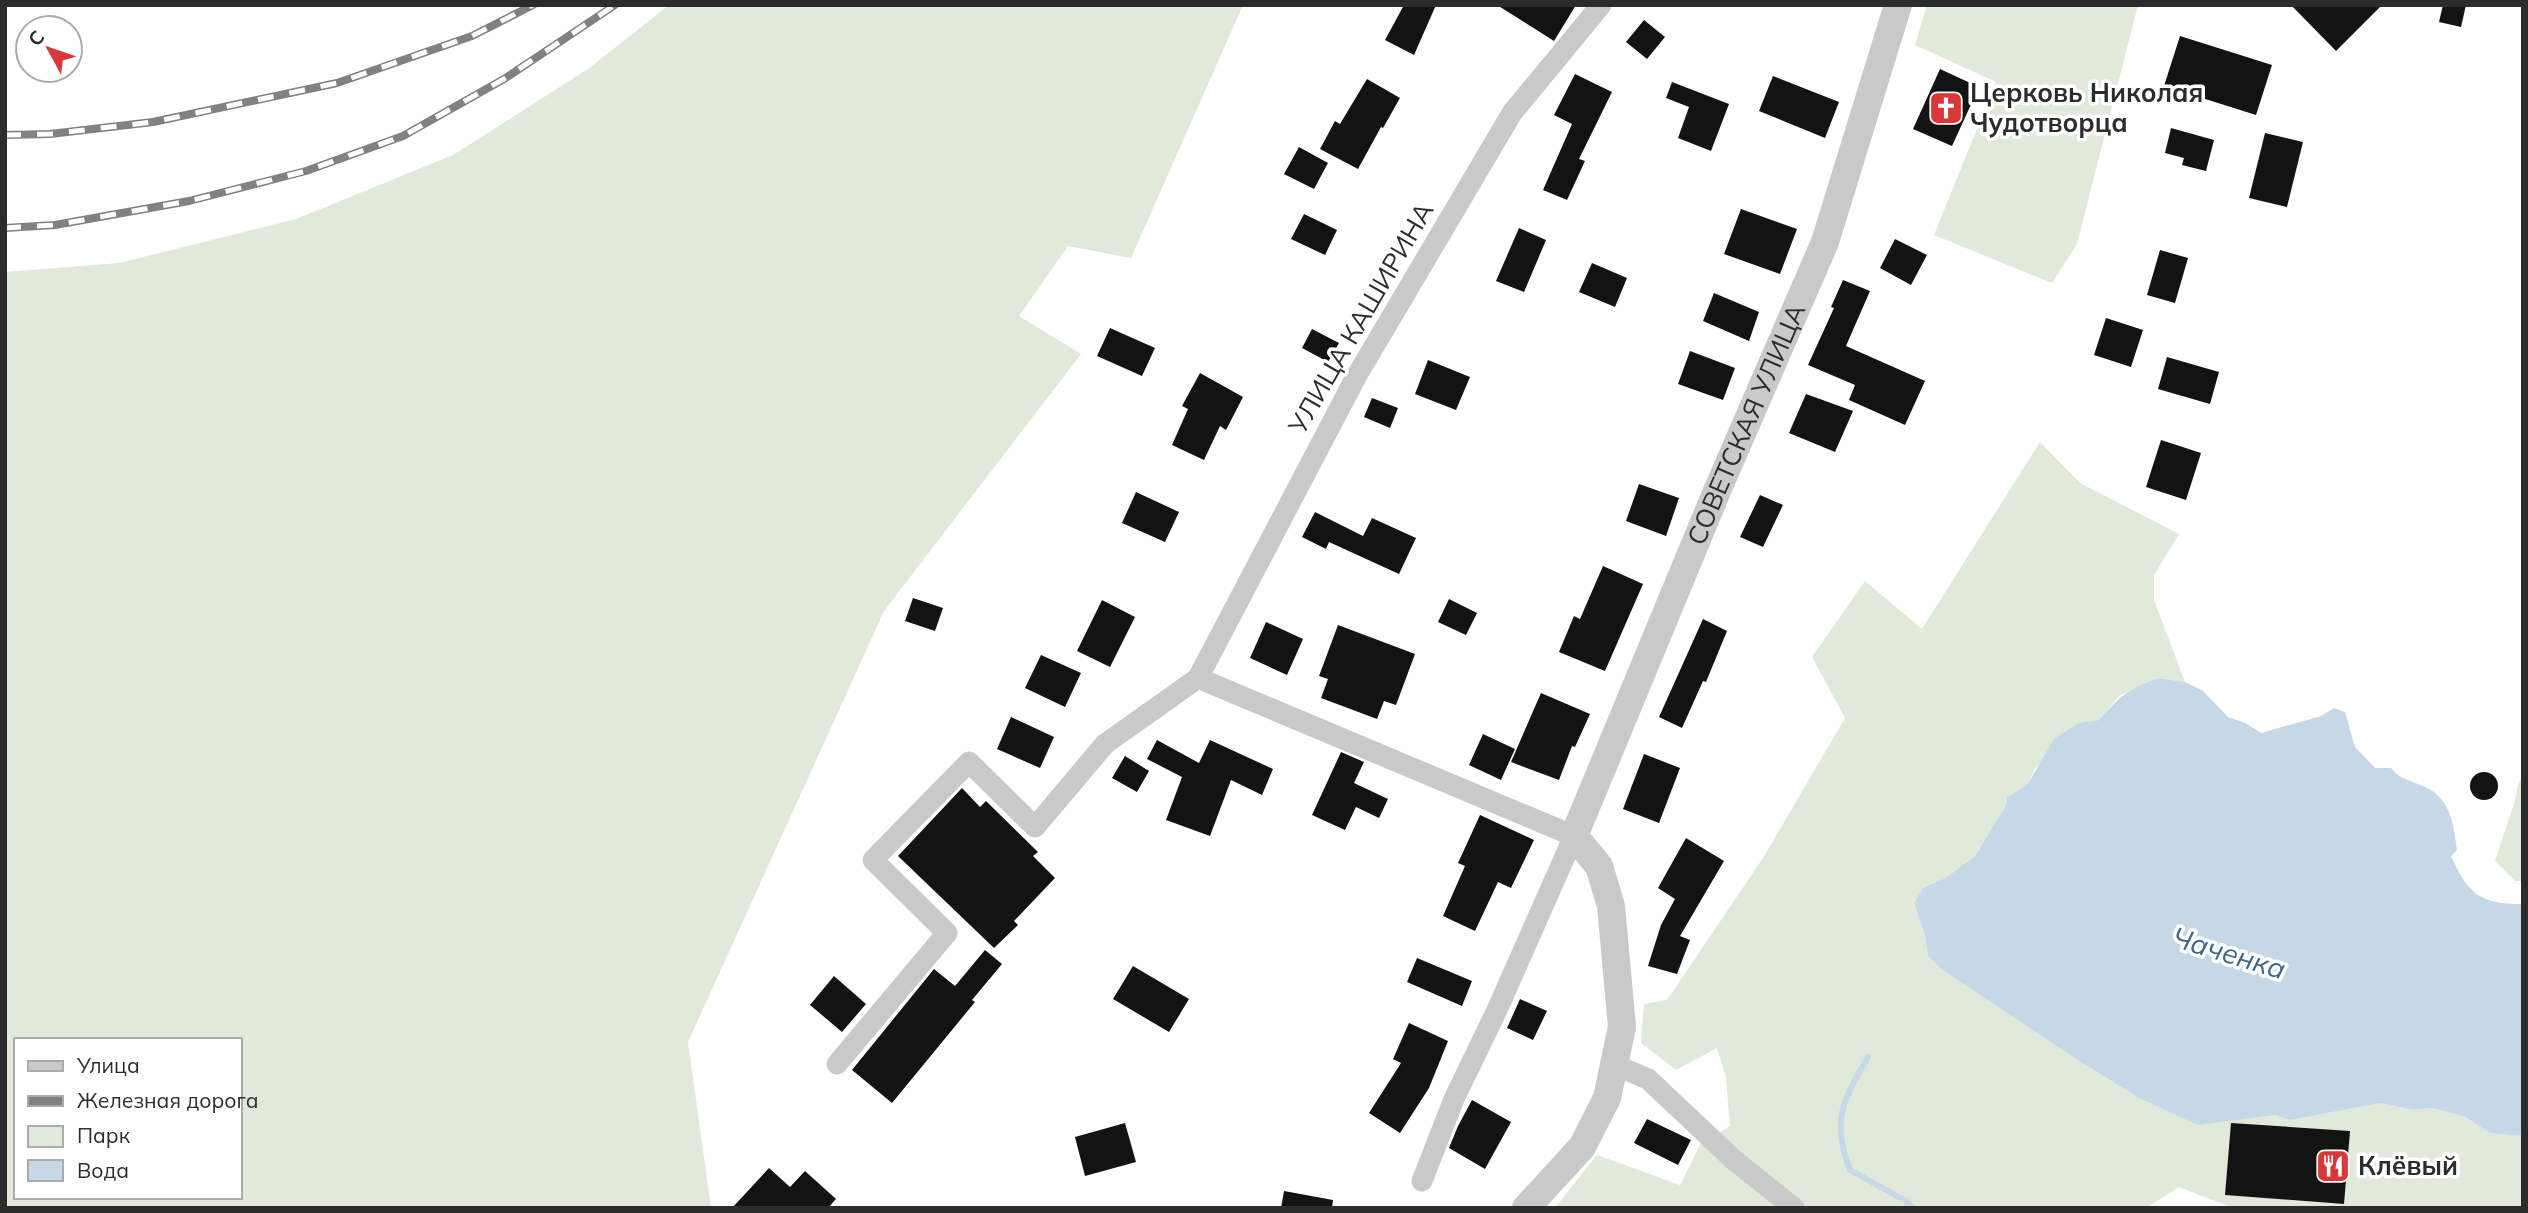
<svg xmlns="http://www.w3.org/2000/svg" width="2528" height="1213" font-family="Mulish,sans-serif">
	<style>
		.green { fill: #e0e9da; fill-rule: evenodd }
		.water { fill: #c6d8e8 }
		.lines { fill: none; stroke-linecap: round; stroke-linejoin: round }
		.stream { stroke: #c6d8e8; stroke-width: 6 }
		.building { fill: #131313 }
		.minor { stroke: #c9c9c9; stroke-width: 21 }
		.tertiary { stroke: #c9c9c9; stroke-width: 28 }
		.rail-casing { stroke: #818181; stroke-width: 8 }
		.rail { stroke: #fff; stroke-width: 5; stroke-dasharray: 16; stroke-linecap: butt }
		.labels { text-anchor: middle; stroke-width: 7; stroke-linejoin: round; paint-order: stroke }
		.poi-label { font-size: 26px; font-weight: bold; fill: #2c2c2c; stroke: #fff; text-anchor: start }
		.street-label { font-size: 26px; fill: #2c2c2c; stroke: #fff }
		.water-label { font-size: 28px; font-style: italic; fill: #406687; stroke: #fff }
	</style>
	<rect width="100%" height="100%" fill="#fff"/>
	<path class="green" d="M 669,5 L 1243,5 L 1131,258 L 1068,246 L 1019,316 L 1081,354 L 884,611 L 688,1042 L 711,1208 L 5,1208 L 5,272 L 119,263 L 296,219 L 453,155 L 588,69 ZM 16,1040 L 240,1040 L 240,1197 L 16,1197 Z
		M 1927,5 L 2138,5 L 2077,244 L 2052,283 L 1934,235 L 1996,82 L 1915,45 Z
		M 2040,442 L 2080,483 L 2179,534 L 2154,575 L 2154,600 L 2185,682 L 2159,678 L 2119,696 L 2099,720 L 2078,723 L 2035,768 L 2027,785 L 2007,797 L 2006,805 L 1975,856 L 1947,877 L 1923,888 L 1914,903 L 1925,936 L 1928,956 L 1941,969 L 2073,1057 L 2137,1097 L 2275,1115 L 2290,1120 L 2381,1103 L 2413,1110 L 2433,1108 L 2465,1117 L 2490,1133 L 2518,1136 L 2523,1134 L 2523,1208 L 2233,1208 L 2179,1187 L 2146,1208 L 1555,1208 L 1597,1155 L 1680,1185 L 1700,1145 L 1730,1126 L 1726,1077 L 1717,1048 L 1676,1070 L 1641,1043 L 1644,1004 L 1667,1000 L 1763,858 L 1845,718 L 1812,657 L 1865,581 L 1922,629 Z
		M 2523,779 L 2523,881 L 2515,881 L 2495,861 L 2514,804 L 2519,781 Z"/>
	<path class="water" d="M 2159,678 L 2185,682 L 2203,691 L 2228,717 L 2245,723 L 2261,733 L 2321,716 L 2334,708 L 2345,712 L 2355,747 L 2375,768 L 2391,768 C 2398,777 2407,780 2418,784 C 2450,795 2453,820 2457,850 L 2451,856 C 2469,895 2480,904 2523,904 L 2523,1134 L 2518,1136 L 2490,1133 L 2465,1117 L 2433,1108 L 2413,1110 L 2381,1103 L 2290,1120 L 2275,1115 L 2198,1125 L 2137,1097 L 2073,1057 L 1941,969 L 1928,956 L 1925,936 L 1914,903 L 1923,888 L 1947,877 L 1975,856 L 2006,805 L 2007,797 L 2027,785 L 2054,739 L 2078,723 L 2099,720 C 2120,696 2128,689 2159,678 Z"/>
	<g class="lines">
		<path class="stream" d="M 1868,1057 C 1843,1100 1831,1121 1850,1170 L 1906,1201 L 1912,1208"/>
	</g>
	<path class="building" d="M 1404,5 L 1436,5 L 1414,55 L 1385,40 Z
		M 1497,5 L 1576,5 L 1554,41 Z
		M 2291,5 L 2382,5 L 2336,51 Z
		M 2443,5 L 2466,5 L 2461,27 L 2439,22 Z
		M 1644,20 L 1665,37 L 1647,59 L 1626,42 Z
		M 2180,36 L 2272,65 L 2256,115 L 2164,86 Z
		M 1940,69 L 1979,87 L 1952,146 L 1913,129 Z
		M 1575,74 L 1612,92 L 1579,159 L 1585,161 L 1567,200 L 1543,190 L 1572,124 L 1554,115 Z
		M 1773,76 L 1839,102 L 1825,138 L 1759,111 Z
		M 1367,79 L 1400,98 L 1383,128 L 1381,127 L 1358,169 L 1320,149 L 1335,121 L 1340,124 Z
		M 1672,82 L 1729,104 L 1711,151 L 1678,138 L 1689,107 L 1666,98 Z
		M 2171,128 L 2214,140 L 2206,171 L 2182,165 L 2184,158 L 2165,153 Z
		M 2265,133 L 2303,142 L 2287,207 L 2249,198 Z
		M 1299,147 L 1328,163 L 1314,189 L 1284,174 Z
		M 1741,209 L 1797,229 L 1780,274 L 1724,254 Z
		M 1304,214 L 1337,230 L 1325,255 L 1291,239 Z
		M 1519,228 L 1546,240 L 1524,292 L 1496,281 Z
		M 1895,239 L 1927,255 L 1911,285 L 1880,268 Z
		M 2160,250 L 2188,258 L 2175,303 L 2147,295 Z
		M 1592,263 L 1627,278 L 1615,307 L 1579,292 Z
		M 1843,280 L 1870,291 L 1846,346 L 1925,381 L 1905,425 L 1849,400 L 1855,385 L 1808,365 L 1834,308 L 1831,307 Z
		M 1714,293 L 1759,312 L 1749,341 L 1703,321 Z
		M 2106,318 L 2143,330 L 2131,367 L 2094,355 Z
		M 1110,328 L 1155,348 L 1142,376 L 1097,356 Z
		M 1312,329 L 1339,343 L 1328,362 L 1302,348 Z
		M 1690,351 L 1735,368 L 1723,400 L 1678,384 Z
		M 2167,357 L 2219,372 L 2210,404 L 2158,389 Z
		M 1428,360 L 1470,377 L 1456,410 L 1415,394 Z
		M 1200,373 L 1243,397 L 1226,430 L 1220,426 L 1204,460 L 1172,445 L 1188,409 L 1182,406 Z
		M 1806,394 L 1853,411 L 1835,452 L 1789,433 Z
		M 1372,398 L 1398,408 L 1390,428 L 1364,417 Z
		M 2161,440 L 2201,453 L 2186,500 L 2146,487 Z
		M 1639,484 L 1679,498 L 1666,536 L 1626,521 Z
		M 1136,492 L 1179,512 L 1165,542 L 1122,523 Z
		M 1760,495 L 1783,505 L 1763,547 L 1740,537 Z
		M 1315,512 L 1363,536 L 1372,518 L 1416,538 L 1399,574 L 1329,542 L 1326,549 L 1302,537 Z
		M 1603,566 L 1643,584 L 1605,671 L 1559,652 L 1574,616 L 1580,619 Z
		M 913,598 L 943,608 L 935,631 L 905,621 Z
		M 1449,599 L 1477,613 L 1466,635 L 1438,622 Z
		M 1102,600 L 1135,617 L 1110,667 L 1077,651 Z
		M 1703,619 L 1727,631 L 1706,682 L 1703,681 L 1682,728 L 1659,717 Z
		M 1266,622 L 1303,639 L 1287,675 L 1250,658 Z
		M 1338,625 L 1415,654 L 1396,705 L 1384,701 L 1377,719 L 1321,698 L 1328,679 L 1319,676 Z
		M 1041,655 L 1081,673 L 1065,707 L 1025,688 Z
		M 1541,693 L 1590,714 L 1575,747 L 1572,746 L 1559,780 L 1511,762 Z
		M 1011,717 L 1054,737 L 1040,768 L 997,749 Z
		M 1483,734 L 1515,749 L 1501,780 L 1469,765 Z
		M 1157,740 L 1199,763 L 1210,740 L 1273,769 L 1262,795 L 1231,780 L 1210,836 L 1166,820 L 1182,777 L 1147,759 Z
		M 1341,752 L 1364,762 L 1354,783 L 1388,799 L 1379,818 L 1356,807 L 1345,830 L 1312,815 Z
		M 1644,754 L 1680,768 L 1659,823 L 1623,809 Z
		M 1125,756 L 1149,771 L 1137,792 L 1112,778 Z
		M2470 786a14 14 0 1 1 28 0a14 14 0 1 1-28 0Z
		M 962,788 L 980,807 L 986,801 L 1038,852 L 1033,856 L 1055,878 L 1014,921 L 1018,925 L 994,948 L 898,856 Z
		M 1480,815 L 1534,840 L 1511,888 L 1498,882 L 1475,931 L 1443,916 L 1465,866 L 1458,863 Z
		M 1686,838 L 1724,861 L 1680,936 L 1690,940 L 1677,974 L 1648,966 L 1661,925 L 1675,899 L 1658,888 Z
		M 985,950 L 1002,964 L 972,1000 L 975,1002 L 892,1103 L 852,1070 L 934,969 L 955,986 Z
		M 1417,958 L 1472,981 L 1462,1006 L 1407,982 Z
		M 1133,966 L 1189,999 L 1169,1032 L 1113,999 Z
		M 834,976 L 866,1004 L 842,1032 L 810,1005 Z
		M 1520,999 L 1547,1011 L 1533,1040 L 1507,1028 Z
		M 1409,1023 L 1448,1041 L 1429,1088 L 1400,1133 L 1369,1113 L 1401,1063 L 1393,1059 Z
		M 1472,1100 L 1511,1122 L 1485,1169 L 1449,1148 L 1458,1126 Z
		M 1647,1119 L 1691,1140 L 1678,1165 L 1634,1143 Z
		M 1125,1123 L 1136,1162 L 1085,1176 L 1075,1137 Z
		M 2231,1123 L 2350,1131 L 2344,1204 L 2225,1195 Z
		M 769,1168 L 790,1187 L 805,1171 L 836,1199 L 828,1208 L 732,1208 Z
		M 1284,1191 L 1333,1200 L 1332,1208 L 1281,1208 Z"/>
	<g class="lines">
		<path class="minor" d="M 1198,678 L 1574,836 L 1497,1010 L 1454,1099 L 1422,1181
			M 837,1064 L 947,933 L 873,860 L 969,762 L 1035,827 L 1105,744 L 1198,678 L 1356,377 L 1512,113 L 1601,5
			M 1615,1065 L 1648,1079 L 1734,1160 L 1794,1208"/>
		<path class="tertiary" id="s1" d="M 1526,1208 L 1582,1147 L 1607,1098 L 1622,1027 L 1611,906 L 1599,866 L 1574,836 L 1717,491 L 1825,242 L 1898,5"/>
		<g class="rail-casing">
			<path id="rail" d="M 5,135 L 50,134 L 153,122 L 337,83 L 472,36 L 533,5
				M 5,228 L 55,225 L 189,201 L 306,171 L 403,136 L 504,79 L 615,5"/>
		</g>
		<use href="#rail" class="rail"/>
	</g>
	<defs>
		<g id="church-square" transform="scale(1.75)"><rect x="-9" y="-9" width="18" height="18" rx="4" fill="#d83838" stroke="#fff"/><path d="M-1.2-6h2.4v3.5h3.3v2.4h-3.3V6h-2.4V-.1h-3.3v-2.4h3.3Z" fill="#fff"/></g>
		<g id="restaurant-square" transform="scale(1.75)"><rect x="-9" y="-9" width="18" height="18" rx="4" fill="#d83838" stroke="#fff"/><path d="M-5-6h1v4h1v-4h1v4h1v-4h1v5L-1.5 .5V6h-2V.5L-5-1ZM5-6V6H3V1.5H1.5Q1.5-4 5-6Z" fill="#fff"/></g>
	</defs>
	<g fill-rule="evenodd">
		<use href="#church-square" x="1946" y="108"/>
		<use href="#restaurant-square" x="2333" y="1166"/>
	</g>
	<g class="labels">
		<g class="poi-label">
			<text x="1970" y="102">Церковь Николая<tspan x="1970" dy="30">Чудотворца</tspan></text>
			<text x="2358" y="1175">Клёвый</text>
		</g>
		<g class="street-label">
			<text transform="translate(1361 318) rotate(-60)" y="9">УЛИЦА КАШИРИНА</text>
			<text dy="9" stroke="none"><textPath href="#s1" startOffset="859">СОВЕТСКАЯ УЛИЦА</textPath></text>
		</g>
		<g class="water-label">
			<text transform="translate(2229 953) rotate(17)" y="10">Чаченка</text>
		</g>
	</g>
	<rect width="2528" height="1213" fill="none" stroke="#2c2c2c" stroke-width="14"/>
	<rect x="14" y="1038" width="228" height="161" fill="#ffffff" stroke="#ababab" stroke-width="2"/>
	<rect x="28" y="1061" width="35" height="10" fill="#c9c9c9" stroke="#ababab" stroke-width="2"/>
	<text x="77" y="1073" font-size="21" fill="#2c2c2c">Улица</text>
	<rect x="28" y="1096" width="35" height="10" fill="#818181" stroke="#ababab" stroke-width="2"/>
	<text x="77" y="1108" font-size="21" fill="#2c2c2c">Железная дорога</text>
	<rect x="28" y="1126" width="35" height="21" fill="#e0e9da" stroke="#ababab" stroke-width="2"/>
	<text x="77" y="1143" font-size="21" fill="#2c2c2c">Парк</text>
	<rect x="28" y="1160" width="35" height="21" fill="#c6d8e8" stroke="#ababab" stroke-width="2"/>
	<text x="77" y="1178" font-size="21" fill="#2c2c2c">Вода</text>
	<g transform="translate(49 49) rotate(310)"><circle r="33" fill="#ffffff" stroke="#ababab" stroke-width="2"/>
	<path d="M0-5L12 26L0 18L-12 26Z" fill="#d83838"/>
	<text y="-10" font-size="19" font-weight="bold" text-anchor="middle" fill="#2c2c2c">С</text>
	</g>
</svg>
